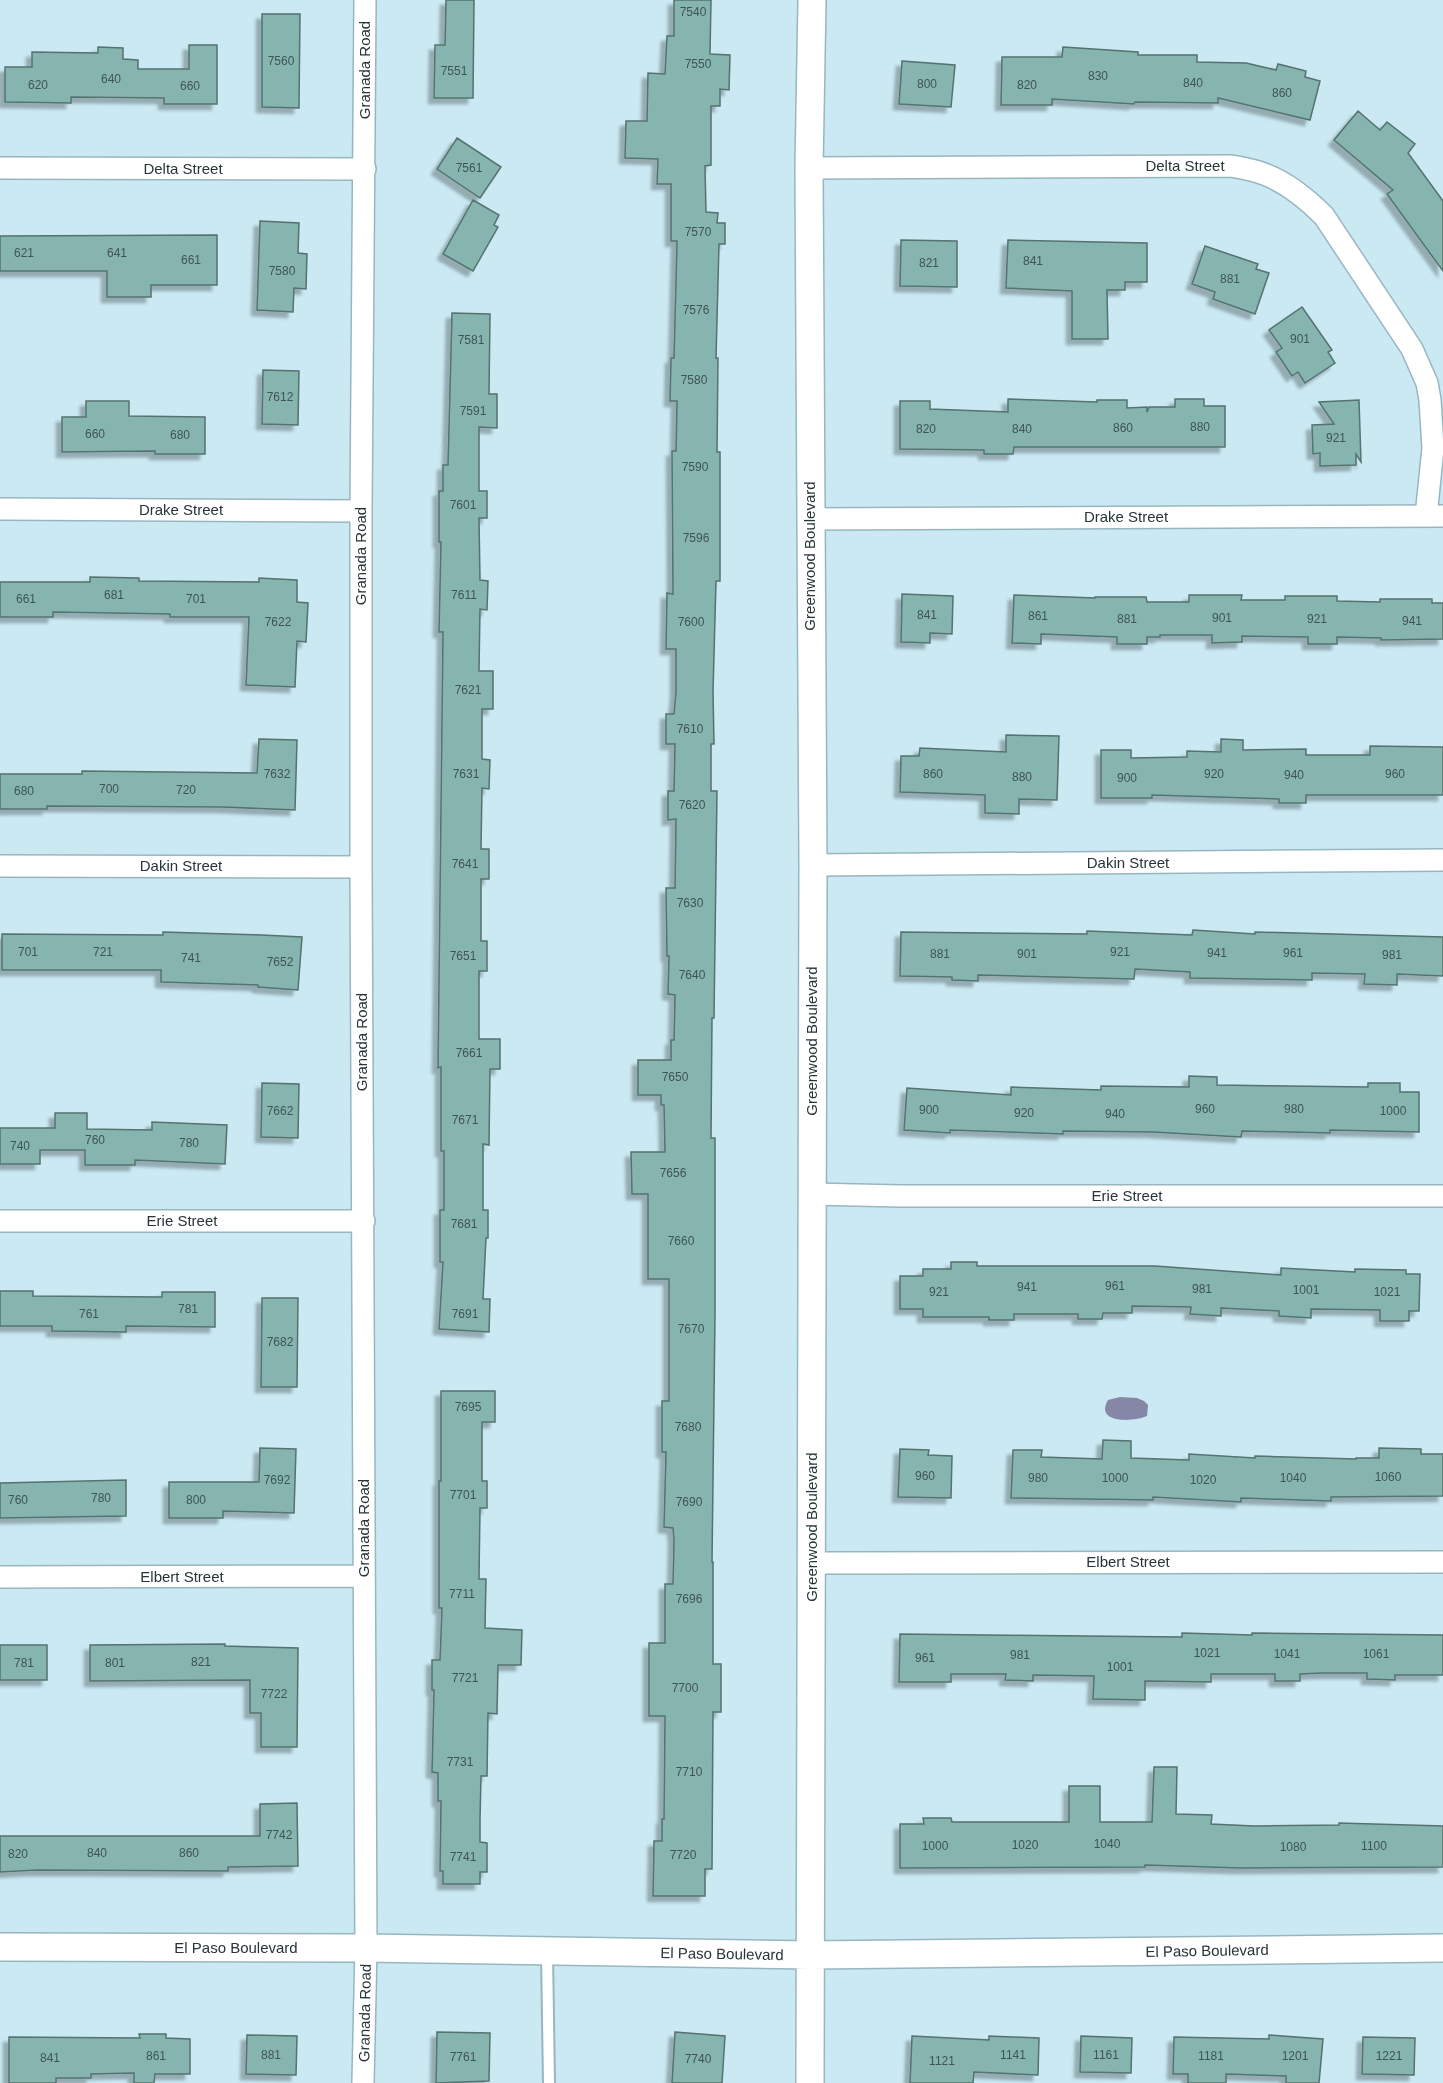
<svg xmlns="http://www.w3.org/2000/svg" width="1443" height="2083" font-family="Arial,sans-serif">
	<style>
		.water { fill: #8686a7 }
		.building { fill: #86b4ae; stroke: #54736f; stroke-width: 1.5; filter: url(#shadow) }
		.lines { fill: none; stroke-linecap: round; stroke-linejoin: round }
		.service-casing { stroke: #98b6c0; stroke-width: 14 }
		.minor-casing { stroke: #98b6c0; stroke-width: 24 }
		.tertiary-casing { stroke: #98b6c0; stroke-width: 30 }
		.service { stroke: #fff; stroke-width: 10 }
		.minor { stroke: #fff; stroke-width: 21 }
		.tertiary { stroke: #fff; stroke-width: 27 }
		.labels { text-anchor: middle; stroke-width: 5; stroke-linejoin: round; paint-order: stroke }
		.number-label { font-size: 12px; fill: #3f5456 }
		.street-label { font-size: 15px; fill: #273438; stroke: #fff }
	</style>
	<defs>
		<filter id="shadow"><feDropShadow dx="-5.5" dy="5.5" stdDeviation="1.5" flood-color="#0004"/></filter>
	</defs>
	<rect width="100%" height="100%" fill="#cae9f3"/>
	<path class="water" d="M 1120,1397 L 1137,1398 L 1144,1401 L 1148,1405 L 1147,1416 C 1134,1422 1094,1424 1108,1400 Z"/>
	<path class="building" d="M 446,0 L 474,0 L 473,98 L 434,98 L 435,45 L 445,45 Z
		M 674,0 L 711,0 L 710,54 L 730,55 L 729,90 L 720,89 L 720,106 L 711,106 L 711,165 L 705,166 L 706,212 L 718,213 L 717,223 L 725,223 L 725,244 L 719,244 L 716,358 L 718,358 L 717,452 L 720,452 L 720,581 L 716,581 L 713,692 L 714,744 L 711,744 L 711,791 L 717,791 L 714,1018 L 712,1018 L 711,1138 L 715,1138 L 715,1315 L 712,1562 L 713,1562 L 713,1664 L 721,1664 L 721,1712 L 713,1712 L 712,1869 L 705,1869 L 705,1896 L 653,1896 L 654,1841 L 662,1841 L 662,1819 L 664,1819 L 665,1716 L 649,1716 L 649,1643 L 665,1643 L 665,1584 L 673,1584 L 674,1540 L 673,1528 L 664,1527 L 666,1452 L 662,1452 L 662,1401 L 669,1401 L 669,1279 L 648,1279 L 648,1194 L 632,1194 L 631,1152 L 665,1152 L 664,1105 L 661,1105 L 661,1095 L 638,1095 L 638,1060 L 671,1060 L 671,1040 L 674,1040 L 675,995 L 668,994 L 669,956 L 667,956 L 666,888 L 675,888 L 676,819 L 668,820 L 668,791 L 674,791 L 675,744 L 666,744 L 666,714 L 674,714 L 676,692 L 676,649 L 666,649 L 667,593 L 673,594 L 672,451 L 676,451 L 677,401 L 670,401 L 671,358 L 674,358 L 677,241 L 671,241 L 671,184 L 657,184 L 658,159 L 625,158 L 626,121 L 647,121 L 648,73 L 665,74 L 667,36 L 674,36 Z
		M 262,14 L 300,14 L 299,108 L 262,107 Z
		M 189,45 L 217,45 L 217,104 L 164,104 L 164,98 L 71,97 L 71,103 L 5,102 L 5,67 L 32,67 L 32,52 L 98,53 L 98,47 L 123,48 L 123,59 L 138,60 L 138,69 L 189,69 Z
		M 1063,47 L 1138,52 L 1138,55 L 1197,55 L 1197,62 L 1246,63 L 1276,70 L 1278,64 L 1306,71 L 1305,77 L 1320,81 L 1310,120 L 1218,98 L 1218,103 L 1135,102 L 1134,104 L 1052,99 L 1052,105 L 1001,105 L 1002,57 L 1062,57 Z
		M 902,61 L 955,65 L 951,107 L 899,104 Z
		M 1358,111 L 1380,130 L 1387,122 L 1415,144 L 1408,153 L 1443,201 L 1443,271 L 1387,194 L 1393,190 L 1334,140 Z
		M 457,138 L 501,167 L 480,198 L 437,169 Z
		M 473,200 L 499,215 L 494,225 L 498,227 L 473,271 L 443,254 Z
		M 260,221 L 299,223 L 298,253 L 307,254 L 306,289 L 294,288 L 293,312 L 257,310 Z
		M 217,235 L 217,285 L 151,285 L 151,297 L 107,297 L 107,271 L 0,271 L 0,236 Z
		M 901,240 L 957,241 L 957,287 L 900,286 Z
		M 1008,240 L 1147,243 L 1147,282 L 1125,282 L 1125,290 L 1107,290 L 1108,339 L 1072,339 L 1072,291 L 1006,288 Z
		M 1205,246 L 1258,264 L 1256,269 L 1269,273 L 1255,314 L 1213,299 L 1215,292 L 1192,284 Z
		M 1302,307 L 1332,350 L 1328,352 L 1335,363 L 1305,383 L 1298,372 L 1292,376 L 1276,352 L 1282,348 L 1269,330 Z
		M 452,313 L 490,314 L 489,394 L 497,394 L 497,428 L 479,427 L 479,491 L 487,491 L 487,518 L 479,518 L 480,580 L 488,581 L 487,610 L 480,609 L 479,671 L 493,671 L 493,709 L 482,709 L 482,759 L 490,760 L 489,789 L 482,788 L 481,849 L 489,849 L 489,879 L 481,879 L 481,941 L 487,941 L 487,971 L 479,971 L 479,1039 L 500,1039 L 500,1069 L 490,1069 L 489,1145 L 483,1144 L 483,1210 L 488,1210 L 488,1238 L 486,1238 L 483,1299 L 490,1299 L 489,1332 L 439,1329 L 443,1262 L 440,1262 L 440,1210 L 444,1210 L 444,1151 L 441,1151 L 441,1067 L 438,1068 L 443,632 L 439,632 L 441,542 L 439,542 L 439,491 L 443,491 L 443,465 L 448,465 Z
		M 263,370 L 299,371 L 298,425 L 262,424 Z
		M 1008,399 L 1097,402 L 1097,400 L 1127,400 L 1127,408 L 1147,407 L 1147,412 L 1149,407 L 1175,407 L 1175,399 L 1204,399 L 1204,406 L 1225,406 L 1225,447 L 1014,447 L 1013,454 L 984,454 L 984,450 L 900,449 L 900,401 L 930,401 L 930,409 L 1008,412 Z
		M 1359,400 L 1361,462 L 1356,454 L 1356,465 L 1320,466 L 1320,453 L 1313,454 L 1312,425 L 1334,424 L 1319,402 Z
		M 86,401 L 129,401 L 129,416 L 205,417 L 205,454 L 155,454 L 155,451 L 62,452 L 62,417 L 86,417 Z
		M 90,577 L 139,578 L 139,581 L 259,582 L 259,578 L 297,580 L 297,602 L 308,603 L 306,642 L 297,641 L 295,687 L 246,685 L 249,617 L 170,617 L 170,614 L 53,612 L 53,617 L 0,617 L 0,582 L 90,582 Z
		M 902,594 L 953,596 L 952,634 L 930,633 L 930,643 L 901,642 Z
		M 1014,595 L 1095,598 L 1095,597 L 1146,597 L 1147,602 L 1189,602 L 1189,595 L 1242,595 L 1241,600 L 1285,600 L 1285,596 L 1337,596 L 1337,601 L 1380,602 L 1380,599 L 1432,599 L 1432,603 L 1443,603 L 1443,639 L 1381,640 L 1381,638 L 1337,637 L 1337,644 L 1308,644 L 1308,637 L 1242,636 L 1242,642 L 1212,643 L 1212,635 L 1160,635 L 1160,637 L 1147,637 L 1147,644 L 1117,644 L 1117,637 L 1041,634 L 1041,644 L 1012,643 Z
		M 1006,735 L 1059,736 L 1057,800 L 1019,799 L 1019,814 L 985,813 L 985,795 L 900,792 L 901,756 L 919,756 L 920,748 L 1006,752 Z
		M 259,739 L 297,740 L 295,810 L 223,807 L 47,806 L 47,809 L 0,809 L 0,774 L 82,774 L 82,771 L 257,773 Z
		M 1221,739 L 1243,740 L 1243,750 L 1306,749 L 1306,755 L 1370,755 L 1370,746 L 1443,747 L 1443,795 L 1306,795 L 1306,803 L 1279,803 L 1279,799 L 1152,795 L 1152,798 L 1101,798 L 1101,750 L 1131,750 L 1131,758 L 1187,757 L 1187,751 L 1221,752 Z
		M 1193,930 L 1255,934 L 1255,932 L 1443,937 L 1443,976 L 1397,974 L 1397,985 L 1364,984 L 1365,974 L 1312,973 L 1312,980 L 1190,978 L 1190,972 L 1135,969 L 1134,979 L 978,975 L 978,981 L 952,980 L 952,977 L 900,976 L 901,932 L 1087,934 L 1087,931 L 1192,935 Z
		M 163,932 L 262,935 L 302,937 L 298,990 L 258,987 L 258,985 L 161,982 L 161,970 L 2,970 L 2,934 L 163,935 Z
		M 1189,1076 L 1217,1077 L 1217,1085 L 1368,1087 L 1368,1083 L 1400,1083 L 1400,1092 L 1419,1092 L 1419,1132 L 1330,1130 L 1330,1133 L 1242,1131 L 1241,1137 L 1153,1132 L 1063,1131 L 1063,1134 L 950,1130 L 950,1133 L 904,1130 L 907,1088 L 1011,1095 L 1011,1087 L 1101,1090 L 1101,1086 L 1189,1087 Z
		M 262,1083 L 299,1084 L 298,1138 L 261,1137 Z
		M 55,1113 L 87,1113 L 87,1129 L 152,1130 L 152,1122 L 227,1125 L 225,1164 L 135,1160 L 135,1165 L 85,1165 L 85,1150 L 40,1150 L 40,1164 L 0,1164 L 0,1128 L 55,1128 Z
		M 951,1262 L 977,1262 L 977,1266 L 1155,1266 L 1281,1275 L 1281,1268 L 1355,1272 L 1355,1269 L 1406,1270 L 1406,1274 L 1420,1274 L 1419,1311 L 1409,1311 L 1409,1321 L 1380,1321 L 1380,1310 L 1311,1309 L 1311,1318 L 1279,1316 L 1279,1311 L 1221,1308 L 1221,1316 L 1190,1314 L 1191,1307 L 1132,1306 L 1132,1313 L 1103,1313 L 1102,1319 L 1078,1319 L 1078,1314 L 1014,1314 L 1014,1320 L 989,1320 L 989,1317 L 923,1317 L 923,1309 L 900,1309 L 900,1276 L 923,1276 L 923,1269 L 951,1269 Z
		M 0,1291 L 33,1291 L 33,1296 L 162,1297 L 162,1292 L 215,1292 L 215,1327 L 126,1326 L 126,1332 L 52,1331 L 52,1326 L 0,1326 Z
		M 262,1298 L 298,1298 L 297,1387 L 261,1387 Z
		M 441,1391 L 495,1391 L 495,1422 L 482,1422 L 482,1481 L 487,1481 L 487,1508 L 480,1508 L 479,1579 L 486,1579 L 485,1628 L 522,1630 L 521,1665 L 498,1665 L 497,1714 L 488,1713 L 487,1776 L 481,1776 L 480,1820 L 480,1842 L 487,1843 L 487,1872 L 480,1872 L 480,1884 L 443,1884 L 443,1871 L 440,1871 L 441,1801 L 438,1801 L 438,1773 L 432,1772 L 434,1690 L 432,1690 L 432,1660 L 440,1660 L 442,1608 L 439,1608 L 439,1481 L 441,1481 Z
		M 1103,1440 L 1131,1441 L 1131,1458 L 1189,1460 L 1189,1454 L 1255,1458 L 1255,1456 L 1356,1459 L 1356,1458 L 1379,1458 L 1379,1448 L 1421,1449 L 1421,1454 L 1443,1454 L 1443,1496 L 1331,1497 L 1331,1501 L 1241,1498 L 1241,1502 L 1153,1497 L 1153,1500 L 1011,1498 L 1013,1450 L 1042,1450 L 1041,1457 L 1102,1459 Z
		M 260,1448 L 296,1449 L 294,1513 L 223,1511 L 223,1518 L 169,1518 L 169,1482 L 259,1482 Z
		M 900,1449 L 929,1450 L 928,1455 L 952,1456 L 951,1498 L 898,1497 Z
		M 126,1480 L 126,1516 L 0,1518 L 0,1483 Z
		M 1182,1633 L 1252,1635 L 1252,1633 L 1443,1635 L 1443,1675 L 1395,1675 L 1395,1680 L 1367,1679 L 1367,1673 L 1322,1673 L 1300,1674 L 1300,1681 L 1275,1681 L 1275,1674 L 1211,1674 L 1211,1682 L 1145,1681 L 1145,1700 L 1093,1699 L 1094,1676 L 1033,1675 L 1033,1681 L 1005,1680 L 1006,1674 L 951,1674 L 951,1682 L 899,1682 L 900,1634 L 1182,1637 Z
		M 225,1644 L 225,1646 L 298,1648 L 297,1747 L 261,1747 L 261,1713 L 250,1713 L 250,1680 L 90,1681 L 90,1645 Z
		M 0,1645 L 47,1645 L 47,1680 L 0,1680 Z
		M 1154,1767 L 1177,1767 L 1176,1814 L 1212,1815 L 1211,1824 L 1254,1826 L 1339,1825 L 1339,1823 L 1443,1826 L 1443,1867 L 1240,1868 L 1145,1865 L 1145,1867 L 900,1868 L 900,1824 L 924,1824 L 923,1818 L 951,1818 L 952,1822 L 1069,1822 L 1069,1786 L 1100,1786 L 1100,1822 L 1152,1822 Z
		M 297,1803 L 298,1866 L 228,1867 L 228,1871 L 37,1870 L 0,1872 L 0,1836 L 260,1836 L 260,1804 Z
		M 437,2032 L 490,2033 L 489,2081 L 436,2083 Z
		M 675,2032 L 725,2036 L 722,2083 L 672,2083 Z
		M 139,2034 L 166,2034 L 166,2038 L 190,2039 L 190,2074 L 155,2074 L 154,2083 L 134,2083 L 134,2073 L 91,2074 L 91,2078 L 56,2078 L 56,2083 L 9,2083 L 9,2037 L 140,2038 Z
		M 247,2035 L 297,2036 L 296,2075 L 246,2074 Z
		M 1269,2035 L 1323,2039 L 1319,2083 L 1286,2083 L 1286,2076 L 1226,2074 L 1226,2083 L 1188,2083 L 1188,2074 L 1173,2074 L 1174,2037 L 1269,2039 Z
		M 912,2036 L 989,2040 L 989,2036 L 1039,2038 L 1038,2075 L 974,2072 L 973,2083 L 910,2083 Z
		M 1081,2036 L 1132,2038 L 1131,2073 L 1080,2072 Z
		M 1363,2037 L 1415,2038 L 1414,2075 L 1362,2074 Z"/>
	<g class="lines">
		<g class="service-casing">
			<path id="service" d="M 547,1952 L 549,2083"/>
		</g>
		<g class="minor-casing">
			<path id="minor" d="M 0,168 L 365,169
				M 809,168 L 1231,166 C 1242,168 1254,170 1264,174 C 1286,182 1307,199 1324,216 L 1412,349 L 1427,383 L 1430,400 L 1433,448 L 1426,516
				M 0,509 L 361,511
				M 810,519 L 1443,516
				M 813,865 L 1443,860
				M 0,866 L 361,867
				M 811,1194 L 901,1196 L 1443,1196
				M 0,1221 L 364,1221
				M 812,1563 L 1443,1562
				M 0,1577 L 364,1576
				M 363,2083 L 366,1948 L 361,867 L 361,511 L 365,0"/>
		</g>
		<g class="tertiary-casing">
			<path id="tertiary" d="M 0,1947 L 366,1948 L 811,1955 L 1443,1948
				M 810,2083 L 813,865 L 809,168 L 812,0"/>
		</g>
		<use href="#service" class="service"/>
		<use href="#minor" class="minor"/>
		<use href="#tertiary" class="tertiary"/>
	</g>
	<g class="labels">
		<g class="number-label">
			<text x="693" y="16">7540</text>
			<text x="281" y="65">7560</text>
			<text x="698" y="68">7550</text>
			<text x="454" y="75">7551</text>
			<text x="1098" y="80">830</text>
			<text x="111" y="83">640</text>
			<text x="1193" y="87">840</text>
			<text x="927" y="88">800</text>
			<text x="38" y="89">620</text>
			<text x="1027" y="89">820</text>
			<text x="190" y="90">660</text>
			<text x="1282" y="97">860</text>
			<text x="469" y="172">7561</text>
			<text x="698" y="236">7570</text>
			<text x="24" y="257">621</text>
			<text x="117" y="257">641</text>
			<text x="191" y="264">661</text>
			<text x="1033" y="265">841</text>
			<text x="929" y="267">821</text>
			<text x="282" y="275">7580</text>
			<text x="1230" y="283">881</text>
			<text x="696" y="314">7576</text>
			<text x="1300" y="343">901</text>
			<text x="471" y="344">7581</text>
			<text x="694" y="384">7580</text>
			<text x="280" y="401">7612</text>
			<text x="473" y="415">7591</text>
			<text x="1200" y="431">880</text>
			<text x="1123" y="432">860</text>
			<text x="926" y="433">820</text>
			<text x="1022" y="433">840</text>
			<text x="95" y="438">660</text>
			<text x="180" y="439">680</text>
			<text x="1336" y="442">921</text>
			<text x="695" y="471">7590</text>
			<text x="463" y="509">7601</text>
			<text x="696" y="542">7596</text>
			<text x="114" y="599">681</text>
			<text x="464" y="599">7611</text>
			<text x="26" y="603">661</text>
			<text x="196" y="603">701</text>
			<text x="927" y="619">841</text>
			<text x="1038" y="620">861</text>
			<text x="1222" y="622">901</text>
			<text x="1127" y="623">881</text>
			<text x="1317" y="623">921</text>
			<text x="1412" y="625">941</text>
			<text x="278" y="626">7622</text>
			<text x="691" y="626">7600</text>
			<text x="468" y="694">7621</text>
			<text x="690" y="733">7610</text>
			<text x="277" y="778">7632</text>
			<text x="466" y="778">7631</text>
			<text x="933" y="778">860</text>
			<text x="1214" y="778">920</text>
			<text x="1395" y="778">960</text>
			<text x="1294" y="779">940</text>
			<text x="1022" y="781">880</text>
			<text x="1127" y="782">900</text>
			<text x="109" y="793">700</text>
			<text x="186" y="794">720</text>
			<text x="24" y="795">680</text>
			<text x="692" y="809">7620</text>
			<text x="465" y="868">7641</text>
			<text x="690" y="907">7630</text>
			<text x="28" y="956">701</text>
			<text x="103" y="956">721</text>
			<text x="1120" y="956">921</text>
			<text x="1217" y="957">941</text>
			<text x="1293" y="957">961</text>
			<text x="940" y="958">881</text>
			<text x="1027" y="958">901</text>
			<text x="1392" y="959">981</text>
			<text x="463" y="960">7651</text>
			<text x="191" y="962">741</text>
			<text x="280" y="966">7652</text>
			<text x="692" y="979">7640</text>
			<text x="469" y="1057">7661</text>
			<text x="675" y="1081">7650</text>
			<text x="1205" y="1113">960</text>
			<text x="1294" y="1113">980</text>
			<text x="929" y="1114">900</text>
			<text x="280" y="1115">7662</text>
			<text x="1393" y="1115">1000</text>
			<text x="1024" y="1117">920</text>
			<text x="1115" y="1118">940</text>
			<text x="465" y="1124">7671</text>
			<text x="95" y="1144">760</text>
			<text x="189" y="1147">780</text>
			<text x="20" y="1150">740</text>
			<text x="673" y="1177">7656</text>
			<text x="464" y="1228">7681</text>
			<text x="681" y="1245">7660</text>
			<text x="1115" y="1290">961</text>
			<text x="1027" y="1291">941</text>
			<text x="1202" y="1293">981</text>
			<text x="1306" y="1294">1001</text>
			<text x="939" y="1296">921</text>
			<text x="1387" y="1296">1021</text>
			<text x="188" y="1313">781</text>
			<text x="89" y="1318">761</text>
			<text x="465" y="1318">7691</text>
			<text x="691" y="1333">7670</text>
			<text x="280" y="1346">7682</text>
			<text x="468" y="1411">7695</text>
			<text x="688" y="1431">7680</text>
			<text x="925" y="1480">960</text>
			<text x="1388" y="1481">1060</text>
			<text x="1038" y="1482">980</text>
			<text x="1115" y="1482">1000</text>
			<text x="1293" y="1482">1040</text>
			<text x="277" y="1484">7692</text>
			<text x="1203" y="1484">1020</text>
			<text x="463" y="1499">7701</text>
			<text x="101" y="1502">780</text>
			<text x="18" y="1504">760</text>
			<text x="196" y="1504">800</text>
			<text x="689" y="1506">7690</text>
			<text x="462" y="1598">7711</text>
			<text x="689" y="1603">7696</text>
			<text x="1207" y="1657">1021</text>
			<text x="1287" y="1658">1041</text>
			<text x="1376" y="1658">1061</text>
			<text x="1020" y="1659">981</text>
			<text x="925" y="1662">961</text>
			<text x="201" y="1666">821</text>
			<text x="24" y="1667">781</text>
			<text x="115" y="1667">801</text>
			<text x="1120" y="1671">1001</text>
			<text x="465" y="1682">7721</text>
			<text x="685" y="1692">7700</text>
			<text x="274" y="1698">7722</text>
			<text x="460" y="1766">7731</text>
			<text x="689" y="1776">7710</text>
			<text x="279" y="1839">7742</text>
			<text x="1107" y="1848">1040</text>
			<text x="1025" y="1849">1020</text>
			<text x="935" y="1850">1000</text>
			<text x="1374" y="1850">1100</text>
			<text x="1293" y="1851">1080</text>
			<text x="97" y="1857">840</text>
			<text x="189" y="1857">860</text>
			<text x="18" y="1858">820</text>
			<text x="683" y="1859">7720</text>
			<text x="463" y="1861">7741</text>
			<text x="271" y="2059">881</text>
			<text x="1013" y="2059">1141</text>
			<text x="1106" y="2059">1161</text>
			<text x="156" y="2060">861</text>
			<text x="1211" y="2060">1181</text>
			<text x="1295" y="2060">1201</text>
			<text x="1389" y="2060">1221</text>
			<text x="463" y="2061">7761</text>
			<text x="50" y="2062">841</text>
			<text x="698" y="2063">7740</text>
			<text x="942" y="2065">1121</text>
		</g>
		<g class="street-label">
			<text transform="translate(365 70) rotate(-90)" y="5">Granada Road</text>
			<text x="1185" y="171">Delta Street</text>
			<text x="183" y="174">Delta Street</text>
			<text x="181" y="515">Drake Street</text>
			<text x="1126" y="522">Drake Street</text>
			<text transform="translate(361 556) rotate(-90)" y="5">Granada Road</text>
			<text transform="translate(810 556) rotate(-90)" y="5">Greenwood Boulevard</text>
			<text x="1128" y="868">Dakin Street</text>
			<text x="181" y="871">Dakin Street</text>
			<text transform="translate(812 1041) rotate(-90)" y="5">Greenwood Boulevard</text>
			<text transform="translate(362 1042) rotate(-90)" y="5">Granada Road</text>
			<text x="1127" y="1201">Erie Street</text>
			<text x="182" y="1226">Erie Street</text>
			<text transform="translate(812 1527) rotate(-90)" y="5">Greenwood Boulevard</text>
			<text transform="translate(364 1528) rotate(-90)" y="5">Granada Road</text>
			<text x="1128" y="1567">Elbert Street</text>
			<text x="182" y="1582">Elbert Street</text>
			<text x="236" y="1953">El Paso Boulevard</text>
			<text transform="translate(1207 1951) rotate(-1)" y="5">El Paso Boulevard</text>
			<text transform="translate(722 1954) rotate(1)" y="5">El Paso Boulevard</text>
			<text transform="translate(365 2013) rotate(-89)" y="5">Granada Road</text>
		</g>
	</g>
</svg>
